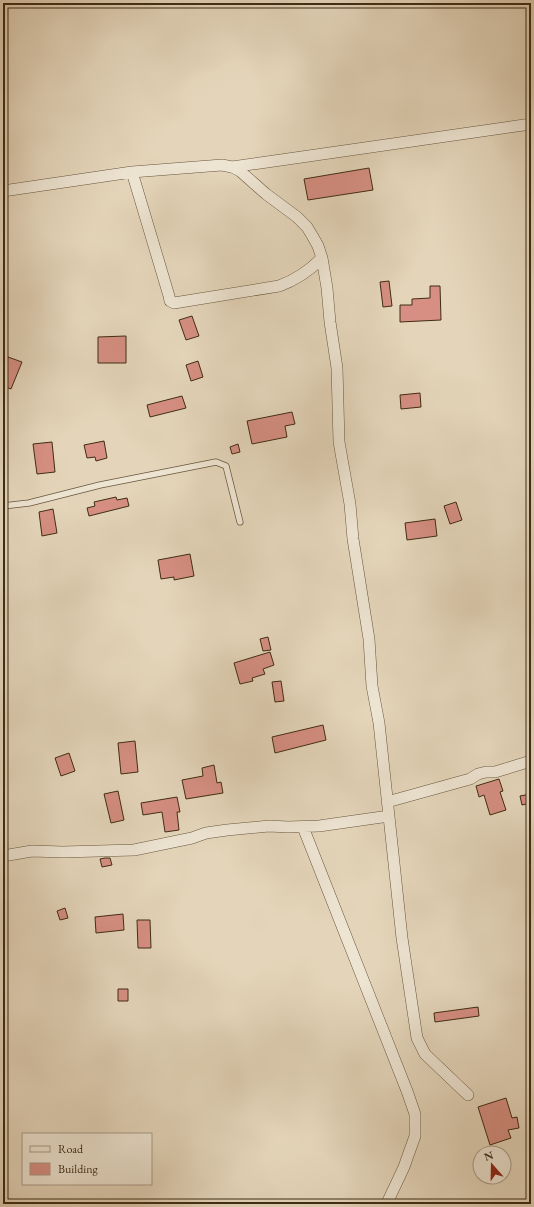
<svg xmlns="http://www.w3.org/2000/svg" width="534" height="1207" font-family="'EB Garamond',serif">
	<style>
		.building { fill: #d68f82; stroke: #3f2c14 }
		.lines { fill: none; stroke-linecap: round; stroke-linejoin: round }
		.service-casing { stroke: #68563e; stroke-width: 7 }
		.minor-casing { stroke: #68563e; stroke-width: 12 }
		.service { stroke: #ede4d2; stroke-width: 5.5 }
		.minor { stroke: #ede4d2; stroke-width: 11 }
	</style>
	<rect width="100%" height="100%" fill="#e4d5ba"/>
	<filter id="stains"><feTurbulence type="fractalNoise" baseFrequency=".005" numOctaves="4"/><feColorMatrix values="0 0 0 0 .2 0 0 0 0 .09 0 0 0 0 .02 0 0 0 .5 -.17"/></filter>
	<radialGradient id="worn" r=".72"><stop offset=".6" stop-color="#630" stop-opacity="0"/><stop offset="1" stop-color="#630" stop-opacity=".3"/></radialGradient>
	<path class="building" d="M 369,168 L 373,190 L 308,200 L 304,179 Z
		M 389,281 L 392,306 L 383,307 L 380,282 Z
		M 430,286 L 440,286 L 441,320 L 400,322 L 400,305 L 412,305 L 412,299 L 430,298 Z
		M 192,316 L 199,336 L 186,340 L 179,320 Z
		M 126,336 L 126,363 L 98,363 L 98,337 Z
		M 8,357 L 22,362 L 11,389 L 3,386 L 3,369 Z
		M 198,361 L 203,377 L 191,381 L 186,365 Z
		M 420,393 L 421,407 L 401,409 L 400,395 Z
		M 182,396 L 186,408 L 150,417 L 147,405 Z
		M 292,412 L 295,424 L 285,426 L 287,437 L 252,444 L 247,421 Z
		M 104,441 L 107,458 L 96,461 L 95,457 L 87,458 L 84,445 Z
		M 52,442 L 55,472 L 37,474 L 33,444 Z
		M 238,444 L 240,452 L 232,454 L 230,447 Z
		M 116,497 L 117,500 L 127,498 L 129,506 L 89,516 L 87,508 L 95,506 L 94,502 Z
		M 456,502 L 462,520 L 450,524 L 444,506 Z
		M 53,509 L 57,533 L 42,536 L 39,512 Z
		M 435,519 L 437,536 L 407,540 L 405,523 Z
		M 190,554 L 194,576 L 174,580 L 174,577 L 161,579 L 158,560 Z
		M 268,637 L 271,650 L 263,651 L 260,639 Z
		M 270,652 L 274,665 L 263,669 L 265,674 L 252,678 L 253,681 L 240,684 L 234,663 Z
		M 281,681 L 284,701 L 275,702 L 272,682 Z
		M 323,725 L 326,740 L 275,753 L 272,737 Z
		M 135,741 L 138,772 L 121,774 L 118,743 Z
		M 69,753 L 75,771 L 61,776 L 55,758 Z
		M 214,765 L 217,783 L 221,782 L 223,793 L 186,799 L 182,780 L 203,776 L 202,768 Z
		M 499,779 L 503,791 L 500,792 L 506,810 L 490,815 L 484,795 L 479,797 L 476,786 Z
		M 118,791 L 124,820 L 111,823 L 104,794 Z
		M 531,794 L 531,803 L 522,805 L 520,796 Z
		M 177,797 L 180,812 L 177,812 L 179,830 L 165,832 L 162,812 L 143,815 L 141,803 Z
		M 105,858 L 110,858 L 112,865 L 102,867 L 100,859 Z
		M 65,908 L 68,918 L 60,920 L 57,911 Z
		M 123,914 L 124,930 L 96,933 L 95,917 Z
		M 137,920 L 150,920 L 151,948 L 138,948 Z
		M 118,989 L 128,989 L 128,1001 L 118,1001 Z
		M 478,1007 L 479,1016 L 435,1022 L 434,1013 Z
		M 506,1098 L 512,1118 L 517,1117 L 519,1128 L 508,1130 L 511,1138 L 490,1145 L 478,1107 Z"/>
	<g class="lines">
		<g class="service-casing">
			<path id="service" d="M 3,506 L 29,503 L 100,485 L 216,462 L 226,466 L 240,522"/>
		</g>
		<g class="minor-casing">
			<path id="minor" d="M 232,167 L 531,124
				M 132,172 L 169,296 L 170,301 L 174,303 L 279,286 C 296,280 309,271 322,258
				M 3,191 L 132,172 L 222,165 L 232,167 L 240,171 L 266,194 L 297,217 L 307,227 L 313,237 L 318,246 L 322,258 L 327,288 L 330,322 L 337,368 L 339,442 L 350,504 L 353,539 L 369,639 L 372,686 L 379,723 L 402,938 L 417,1038 L 425,1054 L 468,1095
				M 387,802 L 470,779 L 478,774 L 486,772 L 495,772 L 531,761
				M 303,827 L 407,1091 L 415,1114 L 415,1136 L 404,1167 L 388,1201 L 386,1204
				M 3,856 L 32,851 L 63,852 L 134,850 L 192,838 L 206,833 L 227,830 L 269,826 L 288,827 L 319,826 L 389,816"/>
		</g>
		<use href="#service" class="service"/>
		<use href="#minor" class="minor"/>
	</g>
	<rect width="534" height="1207" fill="none" stroke="#e4d5ba" stroke-width="16"/>
	<rect x="4" y="4" width="526" height="1199" fill="none" stroke="#3f2c14" stroke-width="2"/>
	<rect x="8" y="8" width="518" height="1191" fill="none" stroke="#3f2c14"/>
	<rect x="22" y="1133" width="130" height="52" fill="#ede4d2" stroke="#a79a86"/>
	<rect x="30" y="1146" width="20" height="6" fill="#ede4d2" stroke="#a79a86"/>
	<text x="58" y="1153" font-size="12" fill="#3f2c14">Road</text>
	<rect x="30" y="1163" width="20" height="12" fill="#d68f82" stroke="#a79a86"/>
	<text x="58" y="1173" font-size="12" fill="#3f2c14">Building</text>
	<g transform="translate(492 1165) rotate(340)"><circle r="19" fill="#ede4d2" stroke="#a79a86"/>
	<path d="M0-3L7 15L0 10L-7 15Z" fill="#8f2418"/>
	<text y="-6" font-size="11" font-weight="bold" text-anchor="middle" fill="#3f2c14">N</text>
	</g>
	<rect width="100%" height="100%" filter="url(#stains)"/>
	<rect width="100%" height="100%" fill="url(#worn)"/>
</svg>
